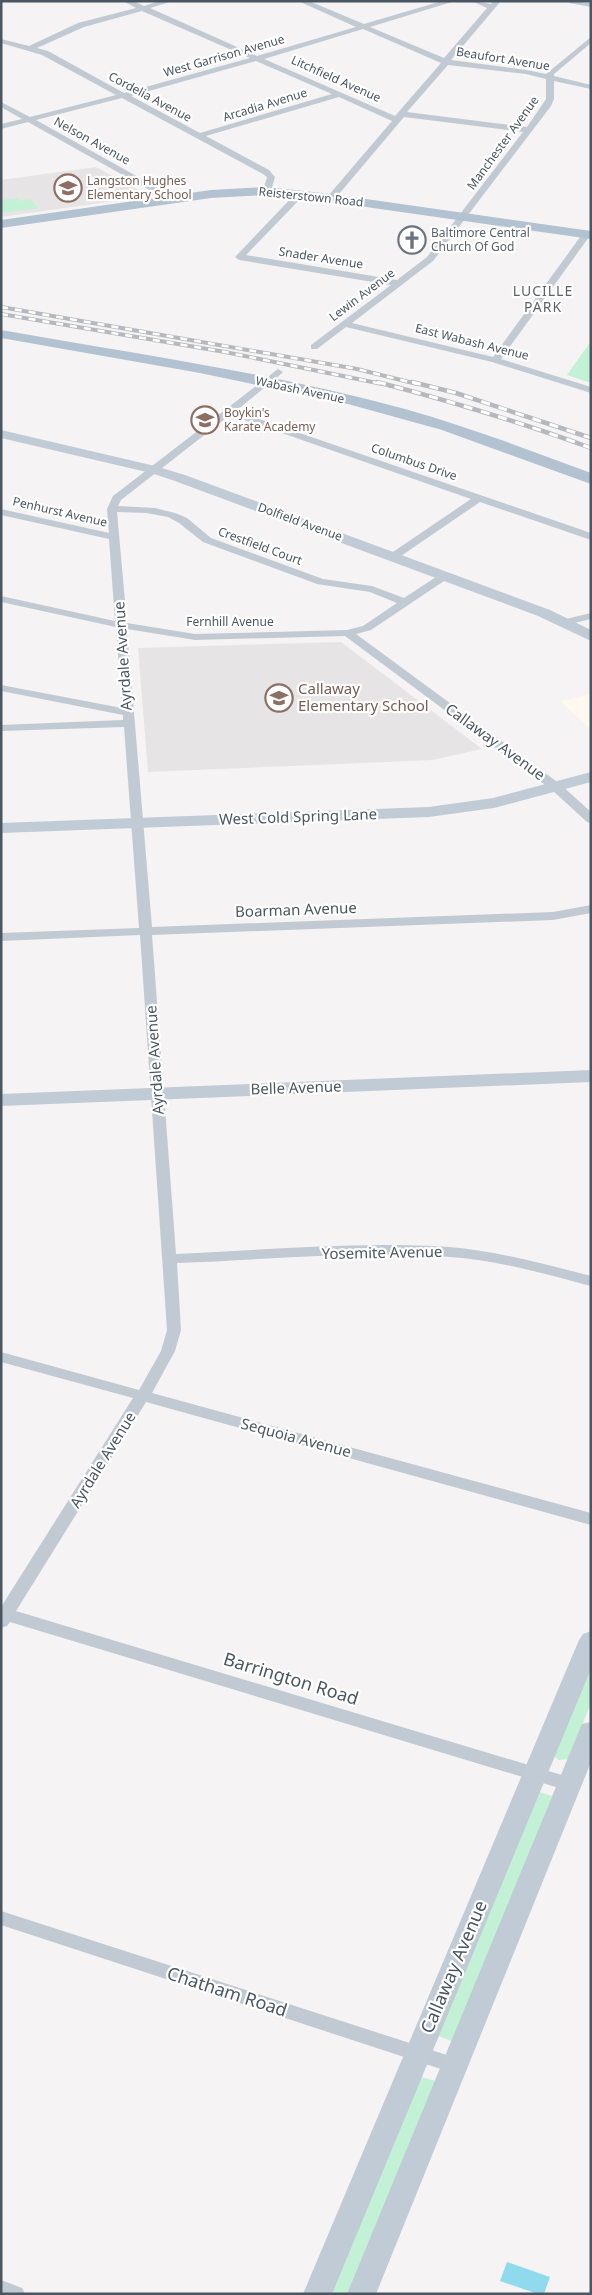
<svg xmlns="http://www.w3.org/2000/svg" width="592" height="2295" font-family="'Noto Sans',sans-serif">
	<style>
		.commercial { fill: #fdf9ef }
		.education { fill: #e6e4e5 }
		.green { fill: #c3f1d5 }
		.water { fill: #90daee }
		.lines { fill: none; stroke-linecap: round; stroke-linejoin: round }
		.street { fill: #c1cad2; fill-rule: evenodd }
		.secondary { fill: #c1cbd6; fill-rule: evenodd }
		.primary { fill: #b3c2d1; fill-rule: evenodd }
		.rail-far1-casing { stroke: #b5b8bd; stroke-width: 4 }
		.rail-casing { stroke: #b5b8bd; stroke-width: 4.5 }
		.rail-far1 { stroke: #fff; stroke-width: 2.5; stroke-dasharray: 7; stroke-linecap: butt }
		.rail { stroke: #fff; stroke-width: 3; stroke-dasharray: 9; stroke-linecap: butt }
		.labels { text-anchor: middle; stroke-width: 4.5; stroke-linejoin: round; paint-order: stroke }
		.far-street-label { font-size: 12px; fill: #4a5661; stroke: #fff }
		.far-education-label { font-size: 12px; fill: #785e54; stroke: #fff; text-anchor: start }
		.far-worship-label { font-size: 12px; fill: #5b616d; stroke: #fff; text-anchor: start }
		.far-neighbourhood-label { font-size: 14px; letter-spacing: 1px; fill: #5f6368; stroke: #fff }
		.street-label { font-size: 15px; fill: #4a5661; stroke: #fff }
		.education-label { font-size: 15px; fill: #785e54; stroke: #fff; text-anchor: start }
		.near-street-label { font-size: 18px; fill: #4a5661; stroke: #fff }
	</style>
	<rect width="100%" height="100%" fill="#f5f3f3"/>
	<path class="commercial" d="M 591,694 L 591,730 L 560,701 Z"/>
	<path class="education" d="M 96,167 L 150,196 L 1,217 L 1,180 Z
		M 341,642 L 482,749 L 432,760 L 148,772 L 138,648 Z"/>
	<path class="green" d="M 18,198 L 20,201 L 31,199 L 38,208 L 1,213 L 1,200 Z
		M 591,341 L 591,383 L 567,375 Z
		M 591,1663 L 591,1703 L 568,1759 L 559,1760 L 552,1755 Z
		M 536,1791 L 552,1796 L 454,2042 L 436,2035 Z
		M 417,2076 L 436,2081 L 350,2294 L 329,2294 Z"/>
	<path class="water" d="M 507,2262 L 550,2277 L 544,2294 L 538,2294 L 500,2281 Z"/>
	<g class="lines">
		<path class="street" d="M 123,1 L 134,1 L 144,6 L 160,1 L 173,1 L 150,8 L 257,56 L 356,27 L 298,1 L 309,1 L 364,24 L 442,1 L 455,1 L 370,27 L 444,58 L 487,8 L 472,1 L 491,4 L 493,1 L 501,1 L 451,60 L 526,70 L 546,74 L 591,37 L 591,43 L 554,74 L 554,76 L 591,85 L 591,89 L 554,81 L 554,99 L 551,106 L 433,261 L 352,323 L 493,357 L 583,233 L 589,233 L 589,237 L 501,359 L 591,387 L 591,393 L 492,362 L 346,327 L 317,349 L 311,349 L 311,345 L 391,285 L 239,260 L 235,257 L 297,192 L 300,191 L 304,194 L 303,196 L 246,255 L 397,280 L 427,257 L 523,132 L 404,117 L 334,200 L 328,200 L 328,196 L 392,121 L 339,97 L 206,136 L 269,170 L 275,177 L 271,191 L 267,194 L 263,191 L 267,177 L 263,174 L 122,98 L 36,120 L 174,197 L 174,201 L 171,202 L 28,122 L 1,129 L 1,124 L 22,119 L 1,107 L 1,102 L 30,117 L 116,95 L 42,55 L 1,43 L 1,39 L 29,46 L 78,23 L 136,8 ZM 142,11 L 250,58 L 124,93 L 48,51 L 37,48 L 84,27 ZM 363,29 L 441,63 L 395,116 L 264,59 ZM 256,61 L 332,94 L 200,133 L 131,96 ZM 448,65 L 526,74 L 546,79 L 546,99 L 527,127 L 407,112 Z
			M 568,1 L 591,3 L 591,7 L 569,3 Z
			M 278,369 L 283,372 L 281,374 L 236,411 L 591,533 L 591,540 L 480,502 L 398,558 L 390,558 L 390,554 L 471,499 L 230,415 L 121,500 L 118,506 L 155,508 L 175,513 L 187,518 L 211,538 L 323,579 L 372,586 L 404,598 L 442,573 L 450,573 L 450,577 L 371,630 L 356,634 L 560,784 L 591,812 L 591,823 L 587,822 L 552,790 L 345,636 L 195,640 L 127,629 L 152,927 L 553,912 L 591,905 L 591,913 L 553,920 L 152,935 L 176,1254 C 267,1250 359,1241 449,1247 C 497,1251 545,1264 591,1276 L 591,1286 C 545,1274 497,1260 450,1257 C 360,1250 266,1260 177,1263 L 181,1330 L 175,1351 L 152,1393 L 591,1513 L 591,1525 L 146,1402 L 16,1611 L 575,1779 L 578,1784 L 575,1789 L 569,1791 L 10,1622 L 7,1626 L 1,1628 L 1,1607 L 133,1398 L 1,1362 L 1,1352 L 139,1390 L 161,1351 L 167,1330 L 140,935 L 1,941 L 1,933 L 139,928 L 124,727 L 1,731 L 1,725 L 123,720 L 123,715 L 1,691 L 1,685 L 122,708 L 116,627 L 1,602 L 1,596 L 115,621 L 109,539 L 1,515 L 1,509 L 109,533 L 107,509 L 113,496 ZM 117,512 L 146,513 L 168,517 L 179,523 L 203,542 L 317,584 L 370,592 L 397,603 L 363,626 L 347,630 L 195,634 L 127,623 Z
			M 591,613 L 591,619 L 566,625 L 561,622 L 562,620 Z
			M 1,1911 L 453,2057 L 460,2059 L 462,2065 L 460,2071 L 453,2073 L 1,1925 Z
			M 1,2280 L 22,2288 L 25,2294 L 1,2294 Z"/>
		<path class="secondary" d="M 1,430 L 155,466 L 185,475 L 550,610 L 591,630 L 591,641 L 538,616 L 175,481 L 151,473 L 1,438 Z
			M 591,772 L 591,782 L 494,808 L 429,817 L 1,833 L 1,823 L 429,807 L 493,798 Z
			M 591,1070 L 591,1082 L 1,1106 L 1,1094 Z
			M 591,1631 L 591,1669 L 332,2294 L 303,2294 L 579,1640 L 583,1634 Z
			M 591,1722 L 591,1762 L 376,2294 L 347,2294 L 579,1731 L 582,1724 Z"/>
		<path class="primary" d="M 267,187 L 331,194 L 591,231 L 591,239 L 331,202 L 267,195 L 211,198 L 1,228 L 1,220 L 211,190 Z
			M 1,330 C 136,354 273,373 405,409 C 468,427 530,450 591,473 L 591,484 L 442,430 L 348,404 L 200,373 L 1,338 Z"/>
		<g class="rail-far1-casing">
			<path id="rail-far1" d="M 1,307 L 357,369 L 417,384
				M 1,314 L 225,352 L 382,384"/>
		</g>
		<g class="rail-casing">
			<path id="rail" d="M 377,382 C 450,401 520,422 591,448
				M 412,382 L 456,393 L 591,438"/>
		</g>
		<use href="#rail-far1" class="rail-far1"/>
		<use href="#rail" class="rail"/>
	</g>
	<defs>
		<g id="school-ring" transform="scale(1.4375)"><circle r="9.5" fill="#fff" stroke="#8d6e63" stroke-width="1.5"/><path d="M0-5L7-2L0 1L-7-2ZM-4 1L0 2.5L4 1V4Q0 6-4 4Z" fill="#8d6e63"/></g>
		<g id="church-ring" transform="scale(1.4375)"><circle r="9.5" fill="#fff" stroke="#6b7280" stroke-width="1.5"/><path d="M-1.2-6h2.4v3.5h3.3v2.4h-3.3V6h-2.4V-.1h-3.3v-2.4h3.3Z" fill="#6b7280"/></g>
	</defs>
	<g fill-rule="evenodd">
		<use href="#school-ring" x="68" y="188"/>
		<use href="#church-ring" x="412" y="240"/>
		<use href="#school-ring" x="205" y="420"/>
		<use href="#school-ring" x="279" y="698"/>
	</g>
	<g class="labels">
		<g class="far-street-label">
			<text transform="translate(224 56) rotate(-16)" y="4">West Garrison Avenue</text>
			<text transform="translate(503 59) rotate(9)" y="4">Beaufort Avenue</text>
			<text transform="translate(336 79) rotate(24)" y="4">Litchfield Avenue</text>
			<text transform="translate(150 97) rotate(28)" y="4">Cordelia Avenue</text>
			<text transform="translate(265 105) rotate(-17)" y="4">Arcadia Avenue</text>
			<text transform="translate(92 141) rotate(29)" y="4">Nelson Avenue</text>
			<text transform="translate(503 143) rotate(-54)" y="4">Manchester Avenue</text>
			<text transform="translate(311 197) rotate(6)" y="4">Reisterstown Road</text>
			<text transform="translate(321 258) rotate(9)" y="4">Snader Avenue</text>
			<text transform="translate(362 295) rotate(-37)" y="4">Lewin Avenue</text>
			<text transform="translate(472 342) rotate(14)" y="4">East Wabash Avenue</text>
			<text transform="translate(300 390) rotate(12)" y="4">Wabash Avenue</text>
			<text transform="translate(414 462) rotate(19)" y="4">Columbus Drive</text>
			<text transform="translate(60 512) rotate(13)" y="4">Penhurst Avenue</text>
			<text transform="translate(300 522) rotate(20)" y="4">Dolfield Avenue</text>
			<text transform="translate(260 546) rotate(20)" y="4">Crestfield Court</text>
			<text x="230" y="626">Fernhill Avenue</text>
		</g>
		<g class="far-education-label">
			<text x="87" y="185">Langston Hughes<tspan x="87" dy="14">Elementary School</tspan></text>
			<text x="224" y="417">Boykin's<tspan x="224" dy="14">Karate Academy</tspan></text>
		</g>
		<g class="far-worship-label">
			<text x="431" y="237">Baltimore Central<tspan x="431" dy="14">Church Of God</tspan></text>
		</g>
		<g class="far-neighbourhood-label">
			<text x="543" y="296">LUCILLE<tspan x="543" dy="16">PARK</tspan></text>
		</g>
		<g class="street-label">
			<text transform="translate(123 656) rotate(-94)" y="5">Ayrdale Avenue</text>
			<text transform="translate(495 742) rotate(36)" y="5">Callaway Avenue</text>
			<text transform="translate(298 817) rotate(-2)" y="5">West Cold Spring Lane</text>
			<text transform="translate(296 910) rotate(-2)" y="5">Boarman Avenue</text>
			<text transform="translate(155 1060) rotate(-94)" y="5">Ayrdale Avenue</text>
			<text transform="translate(296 1088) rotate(-2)" y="5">Belle Avenue</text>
			<text transform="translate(382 1253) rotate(-1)" y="5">Yosemite Avenue</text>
			<text transform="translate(296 1438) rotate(15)" y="5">Sequoia Avenue</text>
			<text transform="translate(103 1460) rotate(-58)" y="5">Ayrdale Avenue</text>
		</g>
		<g class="education-label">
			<text x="298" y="694">Callaway<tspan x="298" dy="17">Elementary School</tspan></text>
		</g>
		<g class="near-street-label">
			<text transform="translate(291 1679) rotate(17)" y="6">Barrington Road</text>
			<text transform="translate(454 1967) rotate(-67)" y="6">Callaway Avenue</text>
			<text transform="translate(227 1992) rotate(18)" y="6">Chatham Road</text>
		</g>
	</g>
	<rect width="592" height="2295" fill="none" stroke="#4a5661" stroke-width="5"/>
</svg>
